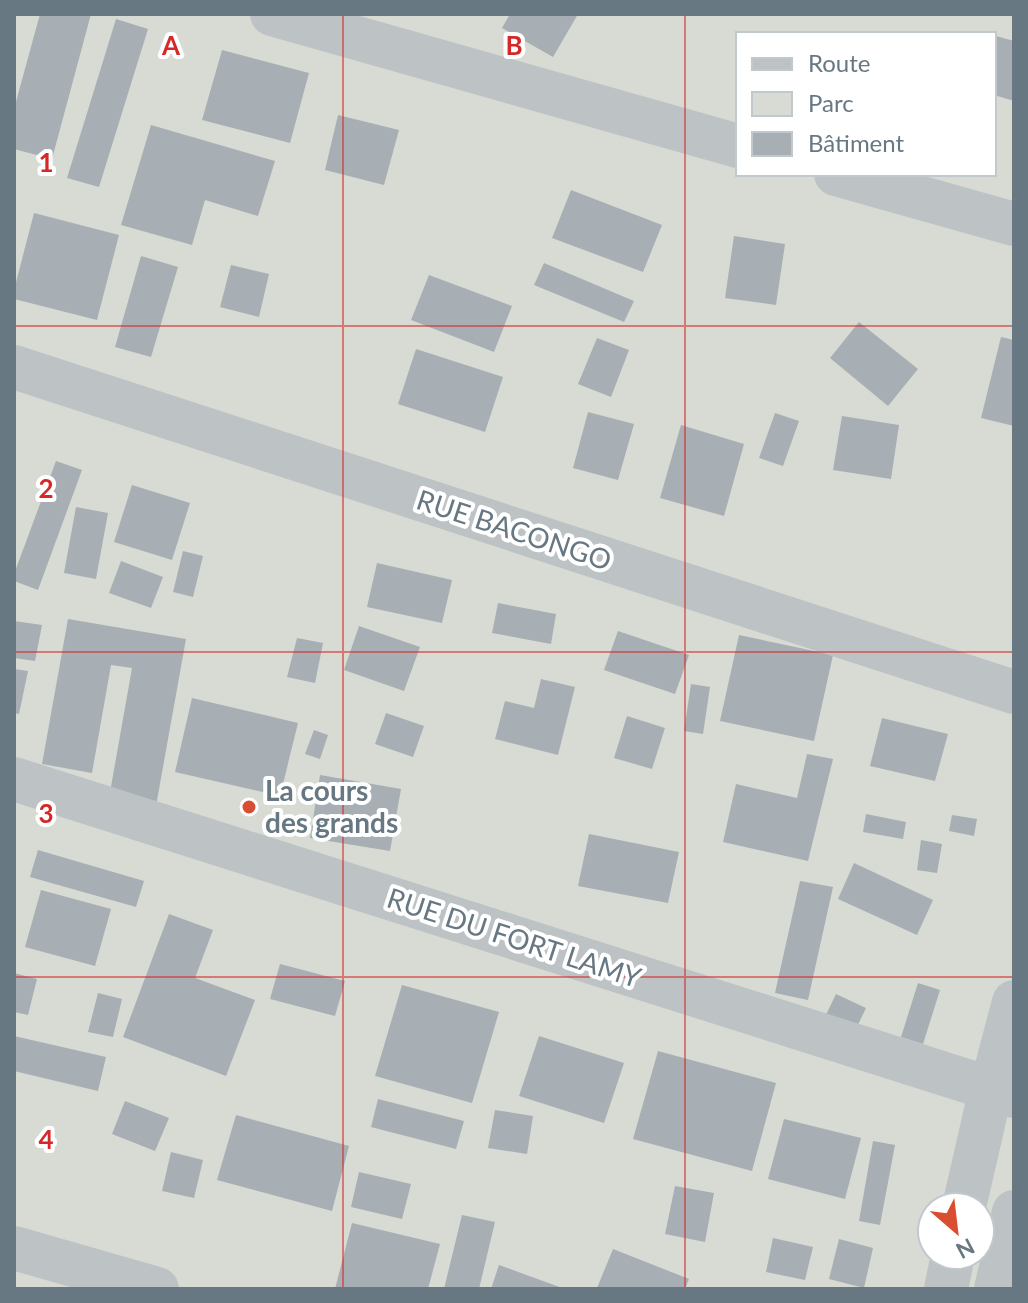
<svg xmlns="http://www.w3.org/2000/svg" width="1028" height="1303" font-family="Lato,sans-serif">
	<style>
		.green { fill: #d7dbd3; fill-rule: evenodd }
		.building { fill: #a7afb4 }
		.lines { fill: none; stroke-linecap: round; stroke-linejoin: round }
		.minor { stroke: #bdc2c5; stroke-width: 44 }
		.grid { fill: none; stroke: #d62828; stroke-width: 2; stroke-opacity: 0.55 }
		.poi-dot { fill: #d94d31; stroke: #fff; stroke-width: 3 }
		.labels { text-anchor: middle; stroke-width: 8; stroke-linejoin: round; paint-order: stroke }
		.street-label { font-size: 28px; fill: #677883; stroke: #fff }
		.poi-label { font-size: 28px; font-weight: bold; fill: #677883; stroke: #fff; text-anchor: start }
		.grid-label { font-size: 26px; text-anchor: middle; font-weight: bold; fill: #d62828; stroke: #fff; stroke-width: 8; stroke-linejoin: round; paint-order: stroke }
	</style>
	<rect width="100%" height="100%" fill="#f7f6f4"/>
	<path class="green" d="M 14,14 L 1014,14 L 1014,1289 L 14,1289 ZM 738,34 L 994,34 L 994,174 L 738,174 ZM 932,1207 L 980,1207 L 980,1255 L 932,1255 Z"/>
	<path class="building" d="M 40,14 L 91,14 L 52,159 L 14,149 L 14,109 Z
		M 510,14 L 578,14 L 553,57 L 502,28 Z
		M 116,19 L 148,29 L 99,187 L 67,178 Z
		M 996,36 L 1014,41 L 1014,101 L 994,95 L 994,43 Z
		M 222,50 L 309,73 L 290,143 L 202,120 Z
		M 338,115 L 399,130 L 384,185 L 325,170 Z
		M 151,125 L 275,161 L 258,216 L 205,200 L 192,245 L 121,225 Z
		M 571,190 L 662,225 L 643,272 L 552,238 Z
		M 34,213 L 119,235 L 97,320 L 14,299 L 14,290 Z
		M 734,236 L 785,244 L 776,305 L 725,298 Z
		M 141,256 L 178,267 L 151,357 L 115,347 Z
		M 544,263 L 634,301 L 624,322 L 534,285 Z
		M 231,265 L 269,274 L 259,317 L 220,307 Z
		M 429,275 L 512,306 L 494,352 L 411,320 Z
		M 859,322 L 918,369 L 888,406 L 830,358 Z
		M 1001,337 L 1014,340 L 1014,426 L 981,418 Z
		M 597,338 L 629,350 L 611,397 L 578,384 Z
		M 416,349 L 503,377 L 485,432 L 398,404 Z
		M 588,412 L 634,424 L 618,480 L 573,468 Z
		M 775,413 L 799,421 L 783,466 L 759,458 Z
		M 842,416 L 899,425 L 891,479 L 833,470 Z
		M 681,425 L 744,444 L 724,516 L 660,498 Z
		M 56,461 L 82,470 L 38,590 L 14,581 L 14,574 Z
		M 132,485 L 190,503 L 172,560 L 114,542 Z
		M 76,507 L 108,513 L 96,579 L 64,573 Z
		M 183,551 L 203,556 L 193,597 L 173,592 Z
		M 121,561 L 163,577 L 151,608 L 109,593 Z
		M 377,563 L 452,580 L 442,623 L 367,607 Z
		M 498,603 L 556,614 L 551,644 L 492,633 Z
		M 68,619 L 186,639 L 156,806 L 109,798 L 132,668 L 111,665 L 92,773 L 42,764 Z
		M 14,621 L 42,625 L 35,661 L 14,658 Z
		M 359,626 L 420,647 L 404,691 L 344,670 Z
		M 618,631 L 689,655 L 675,694 L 604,670 Z
		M 739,635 L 833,655 L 814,741 L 720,721 Z
		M 297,638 L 323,643 L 315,683 L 287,677 Z
		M 14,669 L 28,671 L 19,714 L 14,713 Z
		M 541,679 L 575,687 L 558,755 L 495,739 L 505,701 L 534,708 Z
		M 691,684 L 710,687 L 703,734 L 684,731 Z
		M 192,698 L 298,723 L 280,796 L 175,772 Z
		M 386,713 L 424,726 L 413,757 L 375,744 Z
		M 627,716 L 665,728 L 652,769 L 614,758 Z
		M 882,718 L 948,734 L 935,781 L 870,766 Z
		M 314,730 L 328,735 L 320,759 L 305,754 Z
		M 807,754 L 833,759 L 808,861 L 723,842 L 736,784 L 797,798 Z
		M 320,775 L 401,789 L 390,851 L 310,838 Z
		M 866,814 L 906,822 L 903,839 L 863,832 Z
		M 952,815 L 977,819 L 974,836 L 949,831 Z
		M 589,834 L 679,852 L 668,903 L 578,886 Z
		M 921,840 L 942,844 L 937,873 L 917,870 Z
		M 38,850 L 144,881 L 136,907 L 30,877 Z
		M 854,863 L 933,900 L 917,935 L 838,899 Z
		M 800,881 L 833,887 L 808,1000 L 775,993 Z
		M 41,890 L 111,909 L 95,966 L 25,947 Z
		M 169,914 L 213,930 L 195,978 L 255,1000 L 226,1076 L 123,1037 Z
		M 280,964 L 345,981 L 335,1016 L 270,999 Z
		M 14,973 L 37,979 L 28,1015 L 14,1012 Z
		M 918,983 L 940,990 L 923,1044 L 901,1037 Z
		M 402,985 L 499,1012 L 472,1103 L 375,1076 Z
		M 98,993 L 122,999 L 113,1037 L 88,1032 Z
		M 836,994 L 866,1008 L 854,1033 L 824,1019 Z
		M 14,1036 L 106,1057 L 98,1091 L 14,1071 Z
		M 539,1036 L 624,1063 L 604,1123 L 519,1096 Z
		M 658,1051 L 776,1083 L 752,1171 L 633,1139 Z
		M 378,1099 L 464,1121 L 456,1149 L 371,1127 Z
		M 125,1101 L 169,1118 L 155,1151 L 112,1134 Z
		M 495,1110 L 533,1116 L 527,1154 L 488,1148 Z
		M 236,1115 L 349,1146 L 332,1211 L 217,1180 Z
		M 784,1119 L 861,1138 L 845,1199 L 768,1179 Z
		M 873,1141 L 895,1145 L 880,1225 L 859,1221 Z
		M 171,1152 L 203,1160 L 194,1198 L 162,1191 Z
		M 359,1172 L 411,1184 L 402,1219 L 351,1207 Z
		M 675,1186 L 714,1193 L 705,1242 L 665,1234 Z
		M 462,1215 L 495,1222 L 479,1289 L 444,1289 Z
		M 352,1223 L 440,1244 L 428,1289 L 335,1289 Z
		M 773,1238 L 813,1247 L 805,1280 L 766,1272 Z
		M 839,1239 L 873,1248 L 864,1288 L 829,1279 Z
		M 613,1249 L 689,1279 L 685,1289 L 597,1288 Z
		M 499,1265 L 565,1289 L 491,1289 Z"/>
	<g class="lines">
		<path class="minor" d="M 272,14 L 738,146
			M 836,174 L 1014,224
			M 14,367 L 1014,692
			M 14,779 L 1014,1096
			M 964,1207 L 991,1089 L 1014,1002
			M 14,1248 L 157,1289
			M 946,1289 L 953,1255
			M 996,1289 L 1014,1212"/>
	</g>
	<path class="grid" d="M 343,14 L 343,1289M 685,14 L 685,1289M 14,326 L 1014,326M 14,652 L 1014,652M 14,977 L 1014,977"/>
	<circle class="poi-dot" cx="249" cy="807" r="8"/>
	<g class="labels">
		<g class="street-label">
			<text transform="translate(514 530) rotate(18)" y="10">RUE BACONGO</text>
			<text transform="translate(514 938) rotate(18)" y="10">RUE DU FORT LAMY</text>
		</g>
		<g class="poi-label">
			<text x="265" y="801">La cours<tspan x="265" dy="32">des grands</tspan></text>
		</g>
	</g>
	<g class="grid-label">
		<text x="171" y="55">A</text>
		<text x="514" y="55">B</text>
		<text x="46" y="172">1</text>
		<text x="46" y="498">2</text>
		<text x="46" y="823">3</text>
		<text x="46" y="1149">4</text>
	</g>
	<rect width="1028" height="1303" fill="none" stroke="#677883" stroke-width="32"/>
	<rect x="736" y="32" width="260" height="144" fill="#ffffff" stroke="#c2c9cd" stroke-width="2"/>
	<rect x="752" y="58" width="40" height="12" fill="#bdc2c5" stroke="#c2c9cd" stroke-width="2"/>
	<text x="808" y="72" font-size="24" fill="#677883">Route</text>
	<rect x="752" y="92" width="40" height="24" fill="#d7dbd3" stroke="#c2c9cd" stroke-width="2"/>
	<text x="808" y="112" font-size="24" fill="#677883">Parc</text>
	<rect x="752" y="132" width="40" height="24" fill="#a7afb4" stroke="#c2c9cd" stroke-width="2"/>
	<text x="808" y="152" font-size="24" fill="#677883">Bâtiment</text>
	<g transform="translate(956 1231) rotate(152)"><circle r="38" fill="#ffffff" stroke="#c2c9cd" stroke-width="2"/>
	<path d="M0-6L14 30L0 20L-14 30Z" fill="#d94d31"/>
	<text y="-12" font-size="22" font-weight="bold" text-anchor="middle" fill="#677883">N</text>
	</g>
</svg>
